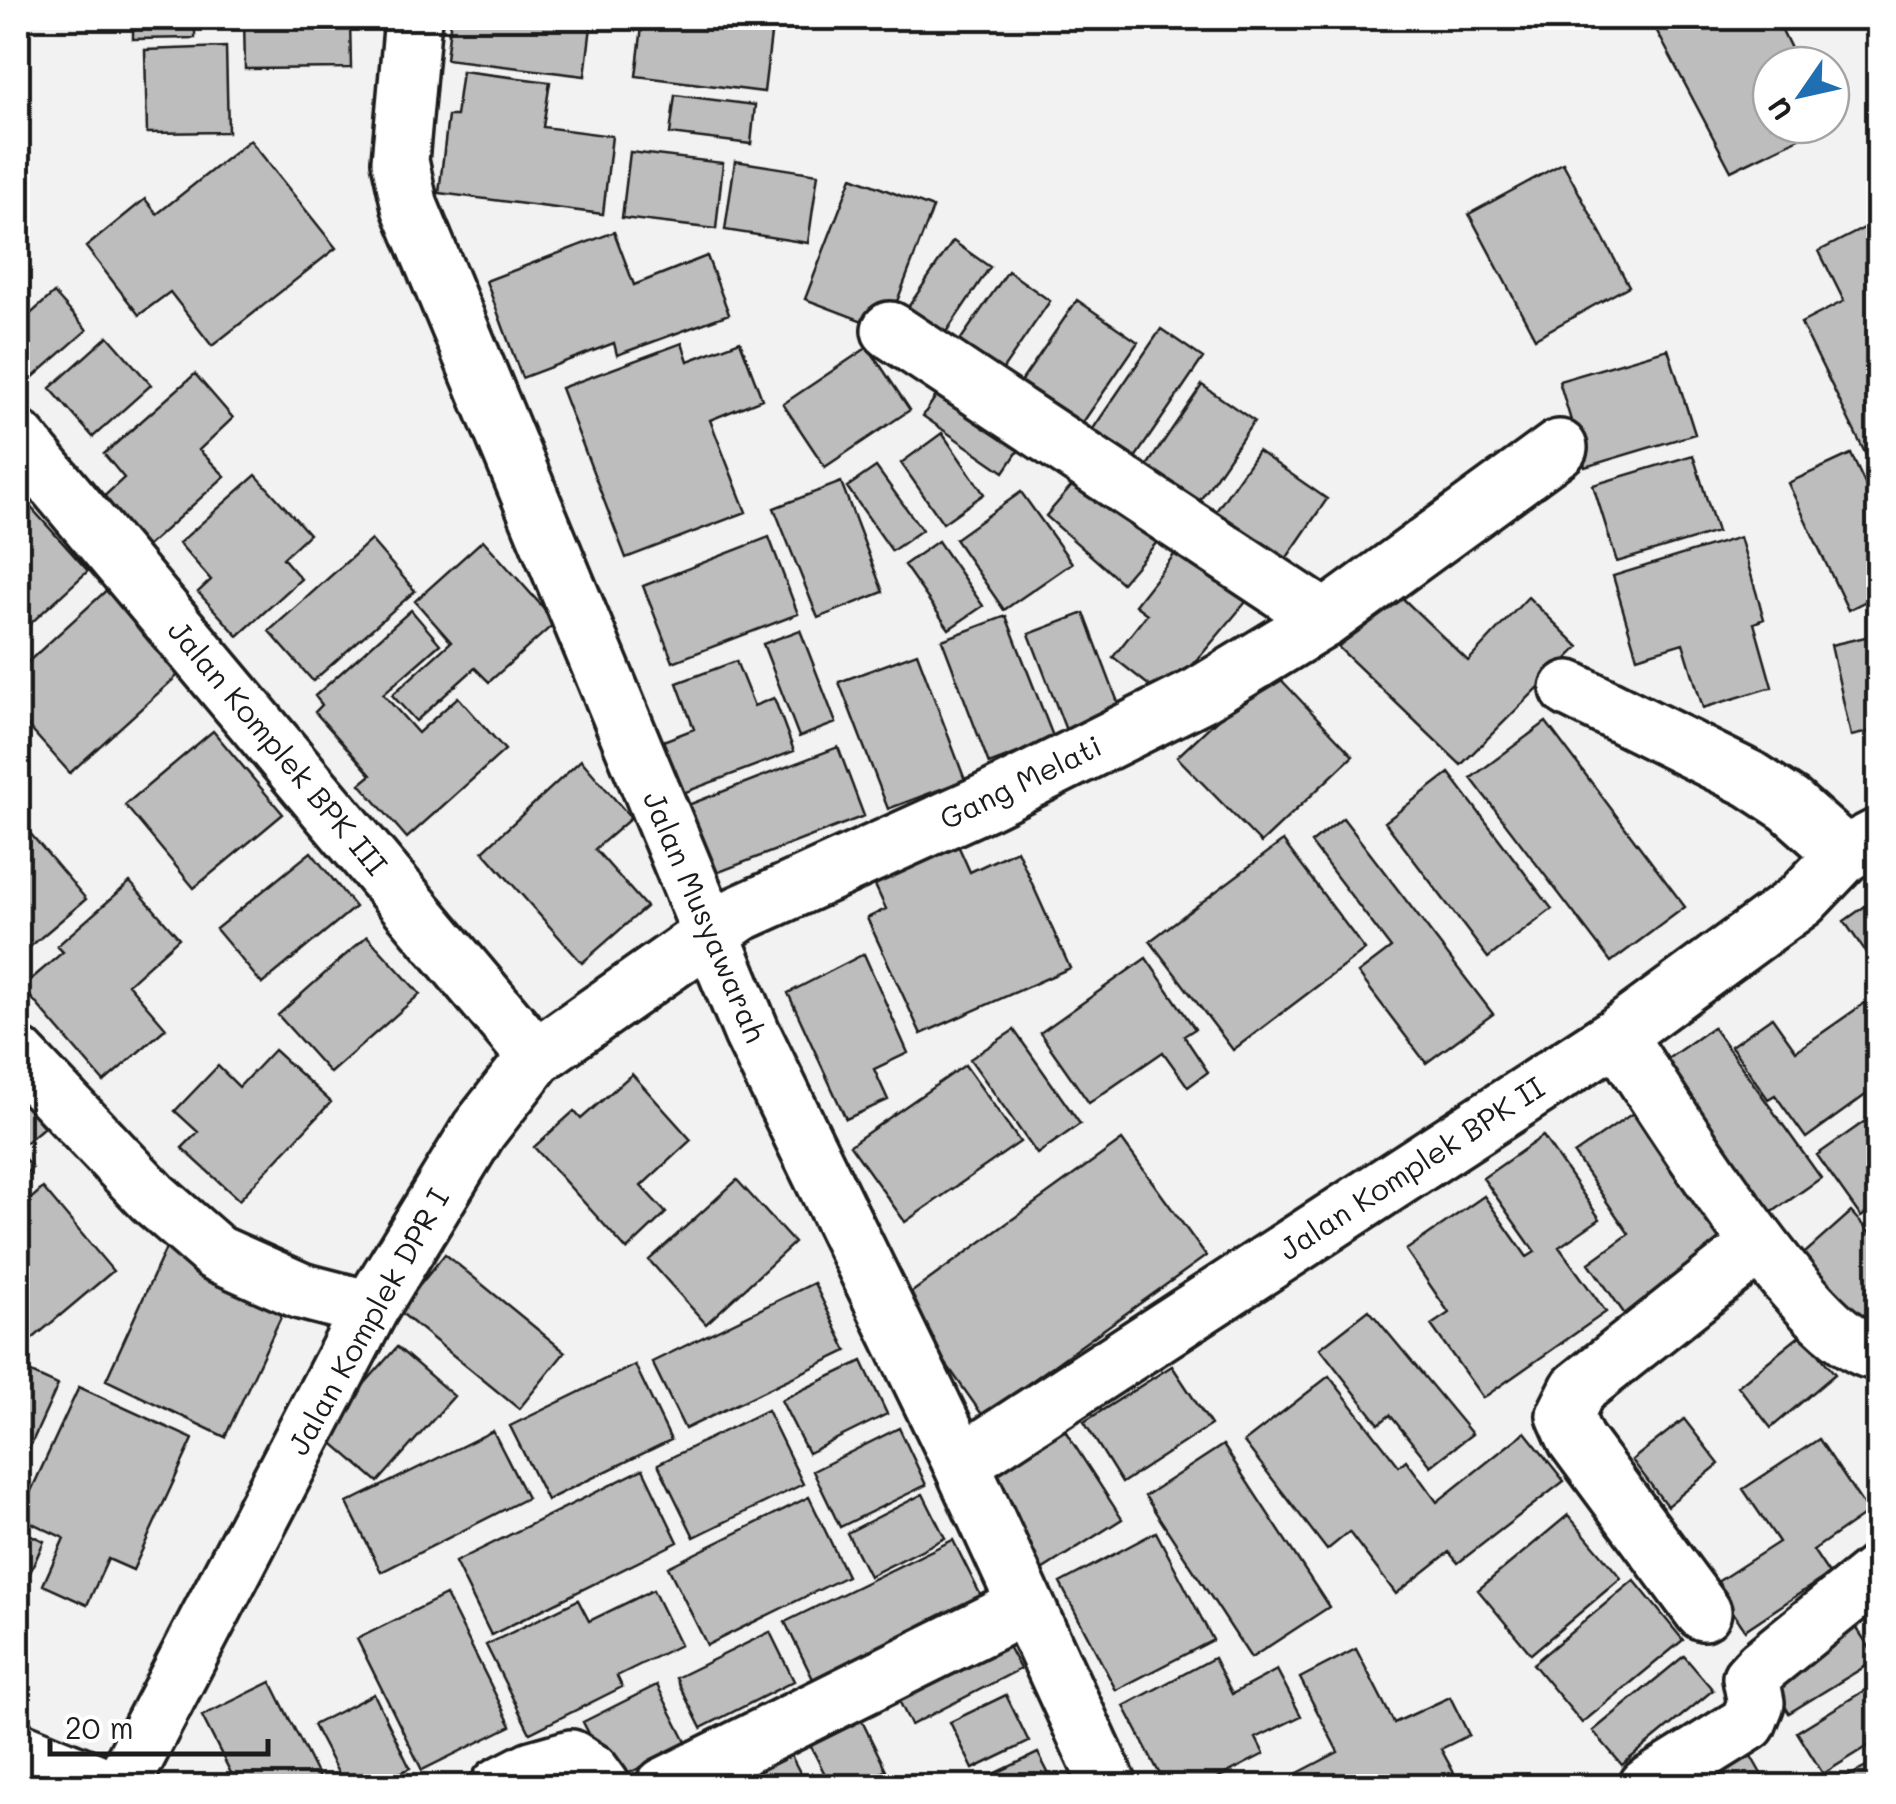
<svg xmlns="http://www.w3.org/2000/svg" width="1896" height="1804" font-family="Mali,sans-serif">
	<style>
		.building { fill: #bdbdbd; stroke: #1c1c1c; stroke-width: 2.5 }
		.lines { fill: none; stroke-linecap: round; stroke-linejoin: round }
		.minor-casing { stroke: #1c1c1c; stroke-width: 62 }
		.minor { stroke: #fff; stroke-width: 55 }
		.labels { text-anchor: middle; stroke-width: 8; stroke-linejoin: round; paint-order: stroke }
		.street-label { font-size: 30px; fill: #1c1c1c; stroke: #fff }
	</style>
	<rect width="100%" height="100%" fill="#f2f2f2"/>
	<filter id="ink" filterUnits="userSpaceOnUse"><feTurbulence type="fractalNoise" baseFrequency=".01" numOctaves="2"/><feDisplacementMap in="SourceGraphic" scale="20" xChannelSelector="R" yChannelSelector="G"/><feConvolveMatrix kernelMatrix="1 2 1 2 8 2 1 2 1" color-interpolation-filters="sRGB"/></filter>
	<g filter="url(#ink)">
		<path class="building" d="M 133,18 L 195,18 L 195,38 L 133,39 Z
			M 244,18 L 350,18 L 351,68 L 245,69 Z
			M 451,18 L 592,18 L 585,76 L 446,59 Z
			M 643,18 L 773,18 L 764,92 L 636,76 Z
			M 1650,18 L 1729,18 L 1780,26 L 1799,65 L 1771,65 L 1771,125 L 1826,125 L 1731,171 Z
			M 226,47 L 228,132 L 147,133 L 145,50 Z
			M 462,71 L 550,82 L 543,127 L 612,136 L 603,214 L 439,193 L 448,116 L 456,116 Z
			M 675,95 L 755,105 L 751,144 L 670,134 Z
			M 250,140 L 336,248 L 212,346 L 170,292 L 139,315 L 86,247 L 145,199 L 157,214 Z
			M 630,152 L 723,163 L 716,229 L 622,218 Z
			M 735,161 L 818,174 L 808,243 L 725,230 Z
			M 1563,163 L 1629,286 L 1535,338 L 1469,214 Z
			M 852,177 L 933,208 L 886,330 L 805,299 Z
			M 1878,221 L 1878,461 L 1871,465 L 1801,323 L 1844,301 L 1819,251 Z
			M 614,232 L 634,285 L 707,256 L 729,314 L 617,355 L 614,343 L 522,378 L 486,281 Z
			M 953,241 L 990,267 L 932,353 L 894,328 Z
			M 1008,271 L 1050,301 L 992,385 L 950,355 Z
			M 54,293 L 87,330 L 31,379 L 18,364 L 18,325 Z
			M 1077,300 L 1138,342 L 1075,434 L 1014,392 Z
			M 1161,329 L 1203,358 L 1124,474 L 1082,445 Z
			M 108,336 L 151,385 L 93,437 L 50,388 Z
			M 740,341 L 762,399 L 710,420 L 746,512 L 626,558 L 561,388 L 682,343 L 688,361 Z
			M 868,347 L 910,410 L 825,467 L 783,404 Z
			M 1668,349 L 1695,434 L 1585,467 L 1559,381 Z
			M 195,374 L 233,418 L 199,450 L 225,476 L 143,550 L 99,501 L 124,478 L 104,454 Z
			M 947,379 L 1029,435 L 1004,472 L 923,416 Z
			M 1202,385 L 1254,421 L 1188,518 L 1136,482 Z
			M 942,433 L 984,494 L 943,523 L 901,463 Z
			M 1258,451 L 1327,499 L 1277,572 L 1207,524 Z
			M 1851,454 L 1878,512 L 1878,595 L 1848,610 L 1788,483 Z
			M 1693,455 L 1717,532 L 1617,562 L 1593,485 Z
			M 876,467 L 922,530 L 892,551 L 847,487 Z
			M 1088,467 L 1163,535 L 1122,583 L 1046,516 Z
			M 256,475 L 309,534 L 283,558 L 301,579 L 238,636 L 198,592 L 211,580 L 179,543 Z
			M 841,482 L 883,592 L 818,618 L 774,508 Z
			M 1021,492 L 1072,563 L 1004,610 L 955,539 Z
			M 18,493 L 88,571 L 18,635 Z
			M 769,537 L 798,614 L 673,662 L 643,586 Z
			M 1188,537 L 1256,590 L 1165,698 L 1113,657 L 1147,614 L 1135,605 Z
			M 1740,537 L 1764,619 L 1754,623 L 1772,687 L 1703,708 L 1683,643 L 1637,657 L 1613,576 Z
			M 371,540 L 415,591 L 313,681 L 269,631 Z
			M 483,540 L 556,622 L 489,682 L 475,668 L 416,721 L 392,695 L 451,642 L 415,601 Z
			M 938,541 L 983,606 L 949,629 L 904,565 Z
			M 111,586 L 186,668 L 70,773 L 18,715 L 18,671 Z
			M 1393,589 L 1468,661 L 1528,597 L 1579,647 L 1461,765 L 1338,647 Z
			M 411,610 L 440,644 L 383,694 L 418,733 L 458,697 L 505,750 L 407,838 L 360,784 L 371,775 L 315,712 L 322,705 L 315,696 Z
			M 1084,613 L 1122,713 L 1067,733 L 1029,634 Z
			M 1006,616 L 1054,739 L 989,764 L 942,640 Z
			M 800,630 L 836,723 L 799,737 L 763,644 Z
			M 1878,634 L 1878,730 L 1851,736 L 1831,645 Z
			M 917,653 L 965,780 L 888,809 L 839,682 Z
			M 736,661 L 754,706 L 774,698 L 794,751 L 678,795 L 658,743 L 694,729 L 677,683 Z
			M 1271,669 L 1353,756 L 1261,843 L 1177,757 Z
			M 1546,722 L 1685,907 L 1611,962 L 1471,778 Z
			M 213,731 L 283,814 L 194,888 L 125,805 Z
			M 838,747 L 864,816 L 714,874 L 688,805 Z
			M 581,760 L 631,818 L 595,849 L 646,907 L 582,963 L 483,851 Z
			M 1449,773 L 1552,909 L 1488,958 L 1385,822 Z
			M 1343,818 L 1493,1014 L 1426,1063 L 1358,973 L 1391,948 L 1311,843 Z
			M 18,819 L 86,899 L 18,957 Z
			M 1283,841 L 1365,950 L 1233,1050 L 1150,941 Z
			M 958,845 L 970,872 L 1017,850 L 1070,968 L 921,1034 L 867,918 L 886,909 L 874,883 Z
			M 311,852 L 355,907 L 262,984 L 216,929 Z
			M 130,882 L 179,938 L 128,984 L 166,1028 L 104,1082 L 22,987 L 63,952 L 57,946 Z
			M 1878,897 L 1878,970 L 1844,921 Z
			M 367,936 L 420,994 L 330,1073 L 278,1015 Z
			M 864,954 L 908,1053 L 874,1069 L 888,1100 L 846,1119 L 788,993 Z
			M 1146,958 L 1195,1029 L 1184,1036 L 1208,1072 L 1188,1087 L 1163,1052 L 1089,1103 L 1040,1033 Z
			M 1878,994 L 1878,1086 L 1806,1138 L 1775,1095 L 1768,1099 L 1731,1046 L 1772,1017 L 1796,1051 Z
			M 1713,1027 L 1821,1178 L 1764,1218 L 1656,1067 Z
			M 1014,1030 L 1080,1124 L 1037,1154 L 970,1059 Z
			M 274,1050 L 331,1102 L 239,1200 L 182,1148 L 198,1132 L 175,1111 L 218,1066 L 239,1087 Z
			M 965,1065 L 1020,1142 L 905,1222 L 850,1145 Z
			M 632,1074 L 691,1140 L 641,1186 L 666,1213 L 627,1250 L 534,1147 L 574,1111 L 581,1119 Z
			M 18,1096 L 44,1127 L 18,1149 Z
			M 1646,1104 L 1729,1244 L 1626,1316 L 1589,1263 L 1629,1234 L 1574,1154 Z
			M 1878,1112 L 1878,1205 L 1861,1217 L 1817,1155 Z
			M 1543,1136 L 1600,1219 L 1559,1247 L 1606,1312 L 1483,1398 L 1431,1325 L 1449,1313 L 1406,1250 L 1484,1196 L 1527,1257 L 1535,1252 L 1483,1178 Z
			M 1122,1140 L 1206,1256 L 983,1416 L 901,1300 Z
			M 18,1150 L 32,1168 L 18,1180 Z
			M 737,1180 L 794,1243 L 706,1324 L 649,1260 Z
			M 43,1188 L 113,1271 L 25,1345 L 18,1336 L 18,1210 Z
			M 1851,1212 L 1878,1242 L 1878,1338 L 1797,1260 Z
			M 166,1248 L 287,1304 L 225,1437 L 106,1380 Z
			M 445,1254 L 565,1352 L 519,1409 L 399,1311 Z
			M 814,1283 L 847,1351 L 685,1429 L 652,1362 Z
			M 1369,1310 L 1472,1434 L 1431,1466 L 1390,1415 L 1379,1424 L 1320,1348 Z
			M 1802,1334 L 1835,1374 L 1771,1428 L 1738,1386 Z
			M 397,1347 L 454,1396 L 378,1482 L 321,1433 Z
			M 862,1361 L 887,1414 L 808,1453 L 781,1400 Z
			M 635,1365 L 671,1440 L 547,1500 L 510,1426 Z
			M 1172,1366 L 1211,1425 L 1122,1483 L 1084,1422 Z
			M 18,1367 L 58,1385 L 18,1473 Z
			M 1329,1376 L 1399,1466 L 1406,1460 L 1437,1502 L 1525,1432 L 1564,1481 L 1458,1563 L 1449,1552 L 1396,1594 L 1349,1532 L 1327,1550 L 1244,1442 Z
			M 79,1387 L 193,1439 L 133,1570 L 108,1559 L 87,1605 L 43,1585 L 64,1538 L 19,1517 Z
			M 767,1410 L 803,1484 L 694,1537 L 658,1464 Z
			M 1684,1419 L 1719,1464 L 1667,1506 L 1632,1460 Z
			M 899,1428 L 926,1485 L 840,1527 L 813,1471 Z
			M 1064,1429 L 1122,1519 L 1040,1571 L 982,1481 Z
			M 493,1431 L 527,1498 L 381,1572 L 347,1503 Z
			M 1819,1439 L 1868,1512 L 1813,1550 L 1829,1574 L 1745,1630 L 1714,1584 L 1779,1542 L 1743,1489 Z
			M 1223,1445 L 1329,1607 L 1251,1658 L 1145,1496 Z
			M 643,1469 L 678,1542 L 491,1635 L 455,1562 Z
			M 923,1494 L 945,1538 L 869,1576 L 847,1533 Z
			M 809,1497 L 847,1576 L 707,1645 L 668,1567 Z
			M 1568,1515 L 1621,1578 L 1531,1654 L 1478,1590 Z
			M 18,1529 L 44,1541 L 18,1600 Z
			M 1156,1532 L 1213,1640 L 1116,1690 L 1060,1583 Z
			M 953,1540 L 984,1602 L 816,1685 L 785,1622 Z
			M 1634,1580 L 1683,1640 L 1582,1723 L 1533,1664 Z
			M 653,1590 L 680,1645 L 617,1676 L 622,1687 L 530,1733 L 486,1645 L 578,1600 L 589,1621 Z
			M 446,1595 L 511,1726 L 422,1770 L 357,1639 Z
			M 1878,1601 L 1878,1637 L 1864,1608 Z
			M 1856,1627 L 1877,1659 L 1789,1713 L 1769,1679 Z
			M 999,1629 L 1020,1669 L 911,1725 L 892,1686 Z
			M 770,1632 L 794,1681 L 701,1728 L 676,1678 Z
			M 1356,1649 L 1394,1723 L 1450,1697 L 1469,1735 L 1441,1749 L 1461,1786 L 1273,1786 L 1338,1752 L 1300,1678 Z
			M 1684,1656 L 1713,1690 L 1622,1765 L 1593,1731 Z
			M 1214,1658 L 1232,1694 L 1277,1670 L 1301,1716 L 1256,1738 L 1264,1754 L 1202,1786 L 1166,1786 L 1124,1706 Z
			M 271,1682 L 323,1786 L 229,1786 L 236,1783 L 202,1716 Z
			M 1878,1682 L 1878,1740 L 1823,1774 L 1797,1732 Z
			M 657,1685 L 687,1744 L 613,1781 L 583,1722 Z
			M 374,1694 L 410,1768 L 373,1786 L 345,1786 L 313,1725 Z
			M 1006,1695 L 1029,1742 L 973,1769 L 950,1722 Z
			M 857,1711 L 886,1770 L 853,1786 L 831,1786 L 806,1737 Z
			M 783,1740 L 807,1786 L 691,1786 Z
			M 1038,1753 L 1055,1786 L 969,1786 Z
			M 1751,1756 L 1768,1786 L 1697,1786 Z
			M 1878,1761 L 1878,1786 L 1829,1786 Z"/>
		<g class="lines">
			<g class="minor-casing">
				<path id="minor" d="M 413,18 L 400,161 L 410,207 L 752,1033 L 961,1463 L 1109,1786
					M 890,330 L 1325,619
					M 18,439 L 536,1057
					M 1569,689 L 1752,780 L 1790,805 L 1845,854
					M 1617,1035 C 1659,1098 1810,1346 1878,1352
					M 18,1056 L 153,1198 L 216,1253 L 301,1291 L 370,1309
					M 961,1463 L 1617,1035 L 1801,900 L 1845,854 L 1878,837
					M 1703,1612 L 1576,1440 L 1565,1415 L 1578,1389 L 1759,1245
					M 18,1750 L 106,1786
					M 121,1786 L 370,1309 L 479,1130 L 536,1057 L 739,914 L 988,801 L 1200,695 L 1325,619 L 1559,448
					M 499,1786 L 532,1769 L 571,1758 L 591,1771 L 602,1786
					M 664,1786 L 1025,1606
					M 1647,1786 L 1748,1723 L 1756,1703 L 1751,1678 L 1762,1666 L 1878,1572"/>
			</g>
			<use href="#minor" class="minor"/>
		</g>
	</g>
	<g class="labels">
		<g class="street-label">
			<text transform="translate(277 748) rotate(50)" y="10">Jalan Komplek BPK III</text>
			<text transform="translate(1021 783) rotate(-26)" y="10">Gang Melati</text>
			<text transform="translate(704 917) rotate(67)" y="10">Jalan Musyawarah</text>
			<text transform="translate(1412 1169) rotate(-33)" y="10">Jalan Komplek BPK II</text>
			<text transform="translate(369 1322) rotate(-61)" y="10">Jalan Komplek DPR I</text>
		</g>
	</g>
	<rect width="1896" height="1804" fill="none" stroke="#fff" stroke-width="60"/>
	<rect x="30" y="30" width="1836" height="1744" fill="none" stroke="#1c1c1c" stroke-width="4" filter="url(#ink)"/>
	<g transform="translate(1801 95) rotate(236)"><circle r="48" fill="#ffffff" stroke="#a4a4a4" stroke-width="2.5"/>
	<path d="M0-8L18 38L0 25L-18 38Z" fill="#1f6fb2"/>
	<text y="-15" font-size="28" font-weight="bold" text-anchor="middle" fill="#1c1c1c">U</text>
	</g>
	<path d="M50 1739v15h218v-15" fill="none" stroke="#1c1c1c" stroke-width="5"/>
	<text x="65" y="1739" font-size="30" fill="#1c1c1c" stroke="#ffffff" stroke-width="8" paint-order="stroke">20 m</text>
</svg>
